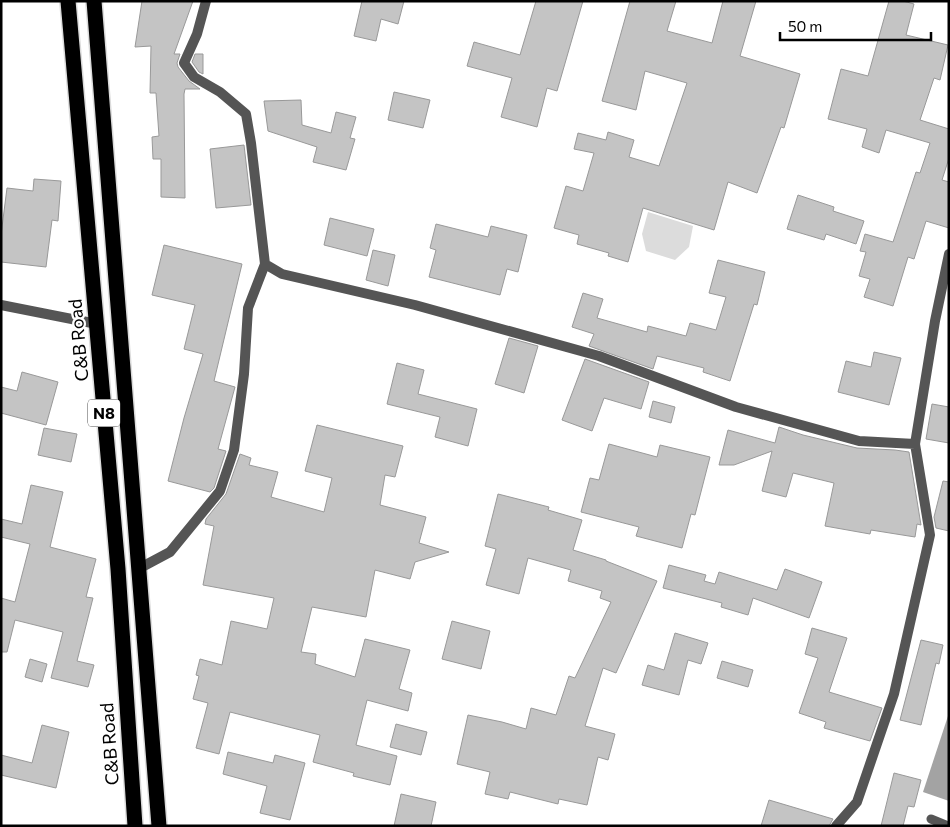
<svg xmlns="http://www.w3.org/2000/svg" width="950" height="827" font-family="Commissioner,sans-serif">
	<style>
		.green { fill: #dcdcdc }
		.water { fill: #a3a3a3 }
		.building { fill: #c4c4c4; stroke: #999 }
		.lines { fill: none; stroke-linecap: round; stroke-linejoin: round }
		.highway-casing { stroke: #dbdbdb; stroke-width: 18 }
		.lane { stroke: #555; stroke-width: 9 }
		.street { stroke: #555; stroke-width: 10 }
		.highway { stroke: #000; stroke-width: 15 }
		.labels { text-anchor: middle; stroke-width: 4.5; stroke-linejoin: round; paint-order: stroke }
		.shield { fill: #fff; stroke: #4c4c4c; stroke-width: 1 }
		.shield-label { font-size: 16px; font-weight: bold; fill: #000 }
		.street-label { font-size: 18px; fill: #000; stroke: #fff }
	</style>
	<rect width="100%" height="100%" fill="#fff"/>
	<path class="green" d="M 648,212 L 693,226 L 689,247 L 675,260 L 646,251 L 642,234 Z"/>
	<path class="water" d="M 949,713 L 949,801 L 923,792 Z"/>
	<path class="building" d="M 142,1 L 193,1 L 174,54 L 180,54 L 177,63 L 178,67 L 189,81 L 200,89 L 185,89 L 184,94 L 185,198 L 161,197 L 161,159 L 153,159 L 152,137 L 159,136 L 156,93 L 150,93 L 151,46 L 135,47 Z
		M 362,1 L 404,1 L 398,24 L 381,19 L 376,41 L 354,36 Z
		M 536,1 L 583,1 L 557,91 L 547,88 L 537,127 L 501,117 L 512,78 L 467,66 L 474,42 L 520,55 Z
		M 630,1 L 676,1 L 667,31 L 712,43 L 723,1 L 756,1 L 740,56 L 800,74 L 784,128 L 781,127 L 757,193 L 728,182 L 714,230 L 643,208 L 628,262 L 608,256 L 609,253 L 577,244 L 579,235 L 554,228 L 566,186 L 583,191 L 594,153 L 574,149 L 578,133 L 606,140 L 608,132 L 634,140 L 629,157 L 659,166 L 687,83 L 645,71 L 636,110 L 602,101 Z
		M 889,1 L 903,1 L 914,4 L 906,35 L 948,45 L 940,80 L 934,78 L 920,120 L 949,129 L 949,158 L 942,180 L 949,182 L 949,228 L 926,221 L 914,259 L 908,257 L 893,306 L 864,297 L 870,279 L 859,276 L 866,252 L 860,251 L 865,234 L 893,242 L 916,172 L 920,173 L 930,143 L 886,130 L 879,153 L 862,147 L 867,129 L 828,119 L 841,69 L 868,76 Z
		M 195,54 L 203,54 L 203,74 L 199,72 L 192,62 Z
		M 394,92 L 430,100 L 423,128 L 388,120 Z
		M 301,100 L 302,125 L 331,133 L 336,112 L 356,117 L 350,138 L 355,139 L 346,170 L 313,162 L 317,147 L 268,131 L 264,101 Z
		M 244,145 L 251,205 L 216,208 L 210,149 Z
		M 34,179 L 61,181 L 58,221 L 52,220 L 46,267 L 1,262 L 1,235 L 7,188 L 33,191 Z
		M 798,195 L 834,207 L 833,211 L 864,221 L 856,244 L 826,234 L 824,240 L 787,229 Z
		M 330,218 L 374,229 L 367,256 L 324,245 Z
		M 436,224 L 488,237 L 491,226 L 527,235 L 518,272 L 507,269 L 500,295 L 429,277 L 436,250 L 430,248 Z
		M 164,245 L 242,264 L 214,381 L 235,387 L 218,449 L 226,451 L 214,488 L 210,492 L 168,481 L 184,418 L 203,354 L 184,349 L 195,305 L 152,295 Z
		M 373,250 L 395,255 L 388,286 L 366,280 Z
		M 718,260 L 765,272 L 757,305 L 754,304 L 730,381 L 703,372 L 704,368 L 657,356 L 653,369 L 589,346 L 594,334 L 572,327 L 583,293 L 603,299 L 597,318 L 647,332 L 648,326 L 686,336 L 690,323 L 716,330 L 726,297 L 709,293 Z
		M 509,338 L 538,346 L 524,393 L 495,384 Z
		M 874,352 L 901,358 L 889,405 L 838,392 L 846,361 L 871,367 Z
		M 585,359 L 649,382 L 641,409 L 604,398 L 592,431 L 562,420 Z
		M 397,363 L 424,370 L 418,394 L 477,409 L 468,446 L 435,437 L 440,417 L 387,404 Z
		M 22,372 L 58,382 L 46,425 L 1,413 L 1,387 L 17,391 Z
		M 653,401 L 675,407 L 671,423 L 649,417 Z
		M 932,404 L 949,407 L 949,443 L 926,439 Z
		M 317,425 L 403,446 L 395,477 L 385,475 L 380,505 L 426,517 L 419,543 L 449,552 L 415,562 L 410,579 L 375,570 L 366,617 L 312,607 L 301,652 L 316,654 L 315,664 L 355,677 L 365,639 L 410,650 L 399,689 L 412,693 L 408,711 L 367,700 L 356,745 L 397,756 L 390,785 L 353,776 L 354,773 L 313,762 L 320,735 L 230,712 L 219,754 L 196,748 L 208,703 L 193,699 L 199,676 L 196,675 L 200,659 L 222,665 L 231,621 L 267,629 L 274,598 L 203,585 L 214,526 L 205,524 L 206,519 L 226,494 L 240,454 L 251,458 L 249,465 L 278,472 L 271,497 L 324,512 L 332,478 L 305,471 Z
		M 779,427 L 803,435 L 857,448 L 895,450 L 909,452 L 921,525 L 917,524 L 915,537 L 871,530 L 870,534 L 825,526 L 834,483 L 793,473 L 786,497 L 762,491 L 772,451 L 734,465 L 719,465 L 728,430 L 775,443 Z
		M 44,428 L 77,434 L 71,462 L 38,455 Z
		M 609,444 L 657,457 L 660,445 L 710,457 L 695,515 L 691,514 L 682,548 L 636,536 L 639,527 L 581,512 L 590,478 L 599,480 Z
		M 943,481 L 949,482 L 949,531 L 936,528 L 934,517 Z
		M 31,485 L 63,492 L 50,547 L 96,559 L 86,597 L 93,598 L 77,661 L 94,665 L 88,687 L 51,678 L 63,632 L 15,620 L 7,652 L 1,652 L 1,598 L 15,602 L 30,544 L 1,537 L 1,519 L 22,524 Z
		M 498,494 L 549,507 L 548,510 L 582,520 L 573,550 L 606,560 L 606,561 L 657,581 L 616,673 L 603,668 L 585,726 L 615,734 L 608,760 L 598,757 L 587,805 L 559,799 L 558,804 L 510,792 L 508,799 L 485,794 L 490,772 L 457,764 L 468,715 L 502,722 L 526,729 L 531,708 L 556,715 L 569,676 L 575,678 L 611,602 L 600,598 L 602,591 L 568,581 L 571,570 L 528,558 L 519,594 L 486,585 L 496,549 L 485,546 Z
		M 669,565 L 706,575 L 704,581 L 715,584 L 719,572 L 777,590 L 785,569 L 822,582 L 809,618 L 753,598 L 748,615 L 721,607 L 722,603 L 663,588 Z
		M 452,621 L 490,631 L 481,669 L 442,659 Z
		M 812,628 L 847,638 L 829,692 L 882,708 L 870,741 L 824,728 L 826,722 L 799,713 L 818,658 L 805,654 Z
		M 675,633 L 708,643 L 701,664 L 688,660 L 679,695 L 642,685 L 648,665 L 664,670 Z
		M 921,640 L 943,645 L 939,664 L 936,663 L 921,725 L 900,720 Z
		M 30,659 L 47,664 L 42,682 L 25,677 Z
		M 722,661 L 753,670 L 748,687 L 717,678 Z
		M 396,724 L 427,732 L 421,755 L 390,747 Z
		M 42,725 L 69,732 L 56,788 L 1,775 L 1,755 L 32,763 Z
		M 228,752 L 273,763 L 275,755 L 305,763 L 290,820 L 260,813 L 267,786 L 223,774 Z
		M 894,773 L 921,780 L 914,807 L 908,806 L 903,826 L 881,826 Z
		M 401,794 L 436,802 L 431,826 L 394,826 Z
		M 769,800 L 833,819 L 829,826 L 761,826 Z"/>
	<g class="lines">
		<g class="highway-casing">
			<path id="highway" d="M 68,1 L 118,569 L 135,826
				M 94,1 L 159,826"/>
		</g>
		<path class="lane" d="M 931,819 L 948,826"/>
		<path class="street" d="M 206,1 L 197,34 L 184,63 L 194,77 L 220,92 L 246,114 L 251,143 L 265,264 L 282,274 L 415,305 L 599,356 L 736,407 L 859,441 L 915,444
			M 1,305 L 97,324
			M 140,568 L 170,552 L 220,491 L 234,450 L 244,374 L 248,308 L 265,264
			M 836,826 L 857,802 L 894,694 L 930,535 L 915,444 L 935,321 L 949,254"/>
		<use href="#highway" class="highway"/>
	</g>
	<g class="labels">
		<rect class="shield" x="88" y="399.5" width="32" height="27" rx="4"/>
		<g class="shield-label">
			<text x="104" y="419">N8</text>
		</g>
		<g class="street-label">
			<text transform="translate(79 340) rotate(-95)" y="6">C&amp;B Road</text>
			<text transform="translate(110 744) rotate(-94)" y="6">C&amp;B Road</text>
		</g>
	</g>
	<rect width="950" height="827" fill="none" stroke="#000000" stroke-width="5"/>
	<path d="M780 32v8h151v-8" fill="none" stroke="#000000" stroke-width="2.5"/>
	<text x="788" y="32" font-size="15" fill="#000000" stroke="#ffffff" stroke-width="4" paint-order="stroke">50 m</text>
</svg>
